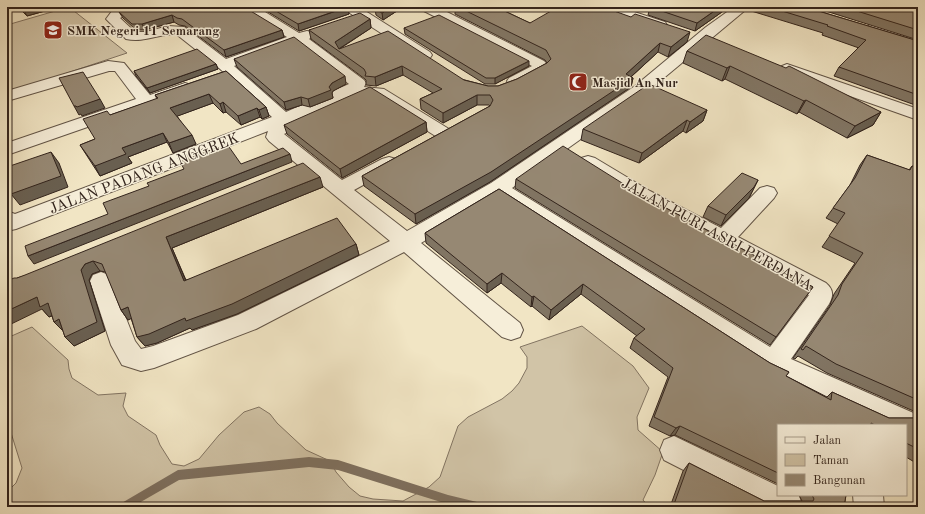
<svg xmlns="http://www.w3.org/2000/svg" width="925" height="514" font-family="'Old Standard TT',serif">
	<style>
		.green { fill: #d1c4a7; stroke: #827462 }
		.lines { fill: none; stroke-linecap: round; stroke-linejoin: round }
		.stream { fill: #7e705f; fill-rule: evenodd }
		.minor-casing { stroke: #625446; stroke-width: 2 }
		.minor { fill: #f6eed9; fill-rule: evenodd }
		.wall { fill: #817563; stroke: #33241c }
		.shaded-wall { fill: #695f50; stroke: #33241c }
		.building { fill: #968873; stroke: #33241c }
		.labels { text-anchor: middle; stroke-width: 3; stroke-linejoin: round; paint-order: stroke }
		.far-poi-label { font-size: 13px; font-weight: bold; fill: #33241c; stroke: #f6eed9; text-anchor: start }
		.street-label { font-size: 15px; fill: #33241c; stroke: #f6eed9 }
	</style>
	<rect width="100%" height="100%" fill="#f1e5c4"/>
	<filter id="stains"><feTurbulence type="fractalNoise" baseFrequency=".005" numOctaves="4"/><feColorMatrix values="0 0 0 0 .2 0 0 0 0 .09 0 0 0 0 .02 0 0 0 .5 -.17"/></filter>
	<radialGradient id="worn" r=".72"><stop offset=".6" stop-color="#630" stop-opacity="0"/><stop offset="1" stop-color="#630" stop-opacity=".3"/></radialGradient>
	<path class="green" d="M 69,7 L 127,53 L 7,93 L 7,25 Z
		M 582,326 L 633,366 L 649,388 L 637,417 L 638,430 L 663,452 L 655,475 L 643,500 L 649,507 L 7,507 L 7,492 L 16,483 L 22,468 L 7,420 L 7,338 L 32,327 L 68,360 L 69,369 L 72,378 L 98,395 L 126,393 L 123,406 L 128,416 L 156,435 L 160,445 L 172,464 L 184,466 L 199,459 L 219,435 L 244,412 L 259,407 L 270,414 L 277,423 L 306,450 L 330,461 L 336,472 L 349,487 L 360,496 L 373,499 L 403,501 L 429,487 L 440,477 L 458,426 L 468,417 L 502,399 L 512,391 L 519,383 L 527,368 L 527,357 L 520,347 Z"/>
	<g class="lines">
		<path class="stream" d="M 309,457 L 338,460 L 448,495 L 477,502 L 480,504 L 482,507 L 457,507 L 338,470 L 309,467 L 179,480 L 132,507 L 118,507 L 120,504 L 178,470 Z"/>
		<g class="minor-casing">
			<path id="minor" d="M 122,7 L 145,7 L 143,10 L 128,14 L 120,18 L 135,32 L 146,32 L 168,26 L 184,27 L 226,59 L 287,37 L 243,10 L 241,7 L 257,7 L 299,33 L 307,31 L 312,32 L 314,35 L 309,39 L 364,80 L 366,83 L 364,87 L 384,89 L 449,129 L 452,133 L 449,137 L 443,138 L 437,137 L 374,97 L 367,96 L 348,104 L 341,101 L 318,110 L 321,114 L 319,118 L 284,134 L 342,180 L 382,159 L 389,157 L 396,159 L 398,163 L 396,167 L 354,190 L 407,231 L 491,183 L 635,86 L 706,27 L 734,7 L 749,7 L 647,92 L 512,188 L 770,347 L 809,295 L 636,201 L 581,166 L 579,162 L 581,158 L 588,156 L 595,158 L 650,191 L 721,228 L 760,188 L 767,186 L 774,188 L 777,193 L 774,198 L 738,237 L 826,283 C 833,289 834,295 829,304 L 791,359 L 918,415 L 918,442 L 906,438 L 906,425 L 879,425 L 764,371 L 498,197 L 421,243 L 520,323 L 523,330 L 520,337 L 511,340 L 502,337 L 404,252 L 256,329 L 154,368 L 141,371 L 122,365 L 111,345 L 90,281 L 93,275 L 101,272 L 109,275 L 135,341 L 141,349 L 153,346 L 238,315 L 390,241 L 269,141 L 266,137 L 268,131 L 16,229 L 7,231 L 7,211 L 15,214 L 272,117 L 219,68 L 176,34 C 158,34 144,43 126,39 L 106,19 L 112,11 ZM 296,43 L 349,84 L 286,112 L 234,66 Z
				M 343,7 L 359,7 L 430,52 L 432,55 L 430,58 L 425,59 L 420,58 L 345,10 Z
				M 420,7 L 437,7 L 544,61 L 549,66 C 542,76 522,87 509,84 L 507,81 L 509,78 L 532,66 L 422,10 Z
				M 599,7 L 619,7 L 665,22 L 667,25 L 665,28 L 660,29 L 655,28 L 601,10 Z
				M 876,22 L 918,35 L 918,44 L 871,29 L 869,26 L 871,23 Z
				M 108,61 L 124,63 L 150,95 L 185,83 L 191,85 L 193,88 L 191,91 L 7,155 L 7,143 L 136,99 L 115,71 L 109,71 L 7,101 L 7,91 Z
				M 787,64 L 918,109 L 918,120 L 782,72 L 779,69 L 782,66 Z
				M 674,436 L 778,486 L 778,495 L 799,496 L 803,507 L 756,507 L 664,460 L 660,450 L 664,440 Z
				M 853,495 L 883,495 L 884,507 L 854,507 Z"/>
		</g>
		<use href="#minor" class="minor"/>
	</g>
	<path class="wall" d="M 18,7 L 51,7 L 52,9 L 27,16 Z
		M 134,7 L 282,30 L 284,37 L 226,57 L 185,26 L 179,25 L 174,22 L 145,30 L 136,30 L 123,18 L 119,12 Z
		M 260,7 L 348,7 L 349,14 L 299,31 Z
		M 403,7 L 383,20 L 376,15 L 375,9 Z
		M 455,7 L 496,7 L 530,23 L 687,42 L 668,57 L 658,52 L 631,77 L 633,78 L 631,87 L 490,182 L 416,224 L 364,186 L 362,176 L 490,106 L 489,105 L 477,105 L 443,123 L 421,109 L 420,99 L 433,93 L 403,75 L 376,86 L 366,85 L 366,80 L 365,79 L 311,39 L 309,30 L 370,19 L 371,28 L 341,48 L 488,86 L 498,86 L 517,79 L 547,63 L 545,60 L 455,14 Z
		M 650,7 L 729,7 L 695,31 L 648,15 Z
		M 749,7 L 805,7 L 918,41 L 918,106 L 834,76 L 839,67 L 859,48 L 822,35 L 823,33 L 748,10 Z
		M 813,7 L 918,7 L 918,40 Z
		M 404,28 L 529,66 L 495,84 L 485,84 L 405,34 Z
		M 687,51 L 881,112 L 873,125 L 847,138 L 799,112 L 797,114 L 725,79 L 722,81 L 683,63 Z
		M 234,59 L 346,84 L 333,91 L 332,93 L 333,98 L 310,107 L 302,105 L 286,110 L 237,67 Z
		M 216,64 L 218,69 L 150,93 L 136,76 L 134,71 Z
		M 226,71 L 266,107 L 269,116 L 262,119 L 260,117 L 241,125 L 226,112 L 223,113 L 213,103 L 177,116 L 196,144 L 173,153 L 167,142 L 128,157 L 132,163 L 100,176 L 80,145 L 95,139 L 110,115 L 157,99 L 155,95 Z
		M 707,110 L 703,121 L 686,133 L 683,131 L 639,163 L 581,140 L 583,129 Z
		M 426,122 L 427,132 L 342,178 L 287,134 L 284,125 Z
		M 867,155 L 909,170 L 912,166 L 918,168 L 918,413 L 827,373 L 798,356 L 795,359 L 793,358 L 830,305 L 834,294 L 855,263 L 822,247 L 838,224 L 826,218 L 850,185 L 860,165 Z
		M 516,179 L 638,193 L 813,287 L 770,345 L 515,188 Z
		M 758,180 L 749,198 L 721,226 L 703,217 L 708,206 Z
		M 323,187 L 172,248 L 186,280 L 356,244 L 359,255 L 237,314 L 192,330 L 190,328 L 157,343 L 145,346 L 137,337 L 131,318 L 128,320 L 121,310 L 106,272 L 100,271 L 92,274 L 89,280 L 105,331 L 74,346 L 65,337 L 63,331 L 54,322 L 52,316 L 49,317 L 42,309 L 17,278 Z
		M 499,189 L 770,363 L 789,372 L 786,376 L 827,397 L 832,392 L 889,418 L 916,418 L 916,431 L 918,431 L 918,462 L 916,463 L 906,457 L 906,425 L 778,425 L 778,484 L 675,435 L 670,436 L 649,426 L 668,377 L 630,348 L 634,338 L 637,336 L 581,294 L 549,320 L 532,306 L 531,307 L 501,283 L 487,293 L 426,243 L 425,233 Z
		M 689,463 L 764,501 L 802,501 L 799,495 L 846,495 L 844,507 L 670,507 L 683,471 Z"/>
	<path class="shaded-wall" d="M 7,7 L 13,7 L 7,9 Z
		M 22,7 L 51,7 L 52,9 L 27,16 Z
		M 112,7 L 118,7 L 113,9 Z
		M 348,7 L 349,14 L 299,31 L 298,24 Z
		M 392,7 L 403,7 L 383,20 L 382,13 Z
		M 720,7 L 729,7 L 695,31 L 697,23 Z
		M 172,15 L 174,22 L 145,30 L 142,24 Z
		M 370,19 L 371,28 L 337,50 L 335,42 Z
		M 282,30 L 284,37 L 226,57 L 224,50 Z
		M 690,32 L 687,42 L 668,57 L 671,47 Z
		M 660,43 L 658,52 L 623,84 L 626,74 Z
		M 529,61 L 529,66 L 495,84 L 495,78 Z
		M 216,64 L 218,69 L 150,93 L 147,88 Z
		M 402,66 L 403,75 L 376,86 L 375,77 Z
		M 730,66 L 725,79 L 722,81 L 727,68 Z
		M 345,76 L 346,84 L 333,91 L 332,93 L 333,98 L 310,107 L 308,99 L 329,87 L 332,83 Z
		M 633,78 L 631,87 L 490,182 L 416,224 L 415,214 Z
		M 209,94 L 213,103 L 175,117 L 170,108 Z
		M 477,95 L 477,105 L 443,123 L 443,113 Z
		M 301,97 L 302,105 L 286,110 L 284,102 Z
		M 100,99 L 105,108 L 82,116 L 81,114 L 79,115 L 74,106 Z
		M 806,100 L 799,112 L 797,114 L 804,101 Z
		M 223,102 L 226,112 L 223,113 L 220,104 Z
		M 266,107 L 269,116 L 262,119 L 259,110 Z
		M 257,108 L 260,117 L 241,125 L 238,116 Z
		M 707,110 L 703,121 L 686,133 L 690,122 Z
		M 881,112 L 873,125 L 847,138 L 855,126 Z
		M 687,120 L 683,131 L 639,163 L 642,153 Z
		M 426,122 L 427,132 L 342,178 L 340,169 Z
		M 163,133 L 167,142 L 128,157 L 132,163 L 100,176 L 95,166 L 122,148 Z
		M 192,135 L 196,144 L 173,153 L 169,143 Z
		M 51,152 L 59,163 L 68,187 L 20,205 L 11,194 Z
		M 290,154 L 292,162 L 34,264 L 28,256 Z
		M 320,177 L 323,187 L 172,248 L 190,291 L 184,281 L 166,237 Z
		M 758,180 L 749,198 L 721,226 L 726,215 Z
		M 356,244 L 359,255 L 237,314 L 192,330 L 190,328 L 157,343 L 145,346 L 137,337 Z
		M 93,261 L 100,271 L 92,274 L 89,280 L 105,331 L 74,346 L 65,337 L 81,270 L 85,264 Z
		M 502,273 L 501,283 L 487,293 L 487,284 Z
		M 583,284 L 581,294 L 549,320 L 551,310 Z
		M 534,296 L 532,306 L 531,307 L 532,297 Z
		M 37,297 L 48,303 L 57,313 L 49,317 L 42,309 L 7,326 L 7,311 Z
		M 128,307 L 135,317 L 128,320 L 121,310 Z
		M 59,319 L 63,331 L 54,322 Z
		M 680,426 L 675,435 L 670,436 L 676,428 Z"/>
	<path class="building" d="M 134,7 L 244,7 L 282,30 L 224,50 L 182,19 L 177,18 L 172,15 L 142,24 L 132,24 L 119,12 Z
		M 269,7 L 347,7 L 298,24 Z
		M 380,7 L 392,7 L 382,13 L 375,9 Z
		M 458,7 L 496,7 L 530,23 L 558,7 L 603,7 L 631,17 L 635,14 L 690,32 L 671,47 L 660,43 L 626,74 L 633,78 L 491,172 L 415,214 L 362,176 L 490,106 L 493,100 L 490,95 L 477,95 L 443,113 L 420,99 L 442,89 L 402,66 L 375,77 L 365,76 L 366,73 L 364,69 L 309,30 L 360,13 L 370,19 L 335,42 L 339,49 L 388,31 L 464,80 L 488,86 L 498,86 L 517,79 L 547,63 L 551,59 L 546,50 Z
		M 650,7 L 720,7 L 697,23 Z
		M 769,7 L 805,7 L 918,41 L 918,95 L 839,67 L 866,40 L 827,26 L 828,25 Z
		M 844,7 L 918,7 L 918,30 Z
		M 439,15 L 529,61 L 495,78 L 486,78 L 404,28 Z
		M 706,35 L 786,68 L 789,66 L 881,112 L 855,126 L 806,100 L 804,101 L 730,66 L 727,68 L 687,51 Z
		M 294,37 L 345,76 L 332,83 L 329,87 L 331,90 L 308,99 L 301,97 L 284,102 L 234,59 Z
		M 197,49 L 216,64 L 147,88 L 134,71 Z
		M 226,71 L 266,107 L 259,110 L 257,108 L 238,116 L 223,102 L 220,104 L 209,94 L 170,108 L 192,135 L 169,143 L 163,133 L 122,148 L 126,154 L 95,166 L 80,145 L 95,139 L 83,119 L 107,111 L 110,115 L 158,98 L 155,95 Z
		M 83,72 L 100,99 L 77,107 L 76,106 L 74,106 L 59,78 Z
		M 649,84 L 707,110 L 690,122 L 687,120 L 642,153 L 583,129 Z
		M 370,87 L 426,122 L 340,169 L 284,125 Z
		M 227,144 L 241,164 L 283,148 L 290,154 L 28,256 L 25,246 L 108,214 L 103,203 L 149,186 L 147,183 L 184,169 L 178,158 L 203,149 L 205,152 Z
		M 563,146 L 638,193 L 813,287 L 776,337 L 516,179 Z
		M 51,152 L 61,176 L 11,194 L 7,181 L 7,167 Z
		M 867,155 L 910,170 L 912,166 L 918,168 L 918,400 L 836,364 L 806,346 L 803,350 L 801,349 L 838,295 L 842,284 L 863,253 L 829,236 L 845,213 L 833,208 L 855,178 Z
		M 303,163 L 320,177 L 166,237 L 184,281 L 337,218 L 356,244 L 232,304 L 186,321 L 185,318 L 149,334 L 137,337 L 128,307 L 121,310 L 102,264 L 93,261 L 85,264 L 81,270 L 97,322 L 65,337 L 59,319 L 54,322 L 48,303 L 40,307 L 37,297 L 7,311 L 7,281 L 14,278 L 17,278 L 25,275 Z
		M 742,173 L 758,180 L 754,187 L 726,215 L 708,206 Z
		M 499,189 L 770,363 L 789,372 L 786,376 L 831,400 L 832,392 L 889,418 L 916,418 L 916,431 L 918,431 L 918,449 L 906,443 L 906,425 L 875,425 L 871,423 L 871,425 L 778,425 L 778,473 L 680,426 L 676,428 L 654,417 L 673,368 L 634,338 L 645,329 L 583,284 L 551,310 L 534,296 L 532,297 L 502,273 L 487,284 L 425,233 Z
		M 689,463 L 764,501 L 813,501 L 814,499 L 812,495 L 846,495 L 844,507 L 673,507 Z"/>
	<defs>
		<g id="school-square" transform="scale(1)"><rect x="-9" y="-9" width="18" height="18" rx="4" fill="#8f2418" stroke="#f6eed9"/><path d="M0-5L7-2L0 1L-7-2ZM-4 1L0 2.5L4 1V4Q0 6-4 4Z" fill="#fff"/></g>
		<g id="mosque-square" transform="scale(1)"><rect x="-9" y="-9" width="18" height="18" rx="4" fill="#8f2418" stroke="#f6eed9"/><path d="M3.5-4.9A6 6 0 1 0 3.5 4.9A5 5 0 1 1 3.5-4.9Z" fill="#fff"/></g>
	</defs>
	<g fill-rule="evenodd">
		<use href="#school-square" x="53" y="30"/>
		<use href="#mosque-square" x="578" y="82"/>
	</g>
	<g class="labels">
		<g class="far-poi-label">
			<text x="67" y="35">SMK Negeri 11 Semarang</text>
			<text x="592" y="87">Masjid An Nur</text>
		</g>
		<g class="street-label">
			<text transform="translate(144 173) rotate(-21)" y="5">JALAN PADANG ANGGREK</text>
			<text transform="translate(717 234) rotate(29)" y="5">JALAN PURI ASRI PERDANA</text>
		</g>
	</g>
	<rect width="925" height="514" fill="none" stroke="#f1e5c4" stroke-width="24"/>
	<rect x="8" y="8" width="909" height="498" fill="none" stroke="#33241c" stroke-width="2"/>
	<rect x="12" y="12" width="901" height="490" fill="none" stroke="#33241c"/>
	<rect x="777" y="424" width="130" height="72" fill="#f6eed9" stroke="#a89d8d"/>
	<rect x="785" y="437" width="20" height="6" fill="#f6eed9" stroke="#a89d8d"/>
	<text x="813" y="444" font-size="12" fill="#33241c">Jalan</text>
	<rect x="785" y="454" width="20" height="12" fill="#d1c4a7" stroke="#a89d8d"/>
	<text x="813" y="464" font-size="12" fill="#33241c">Taman</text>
	<rect x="785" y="474" width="20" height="12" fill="#968873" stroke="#a89d8d"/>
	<text x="813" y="484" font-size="12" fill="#33241c">Bangunan</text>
	<rect width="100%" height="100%" filter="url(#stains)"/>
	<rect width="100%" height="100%" fill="url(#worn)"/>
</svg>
